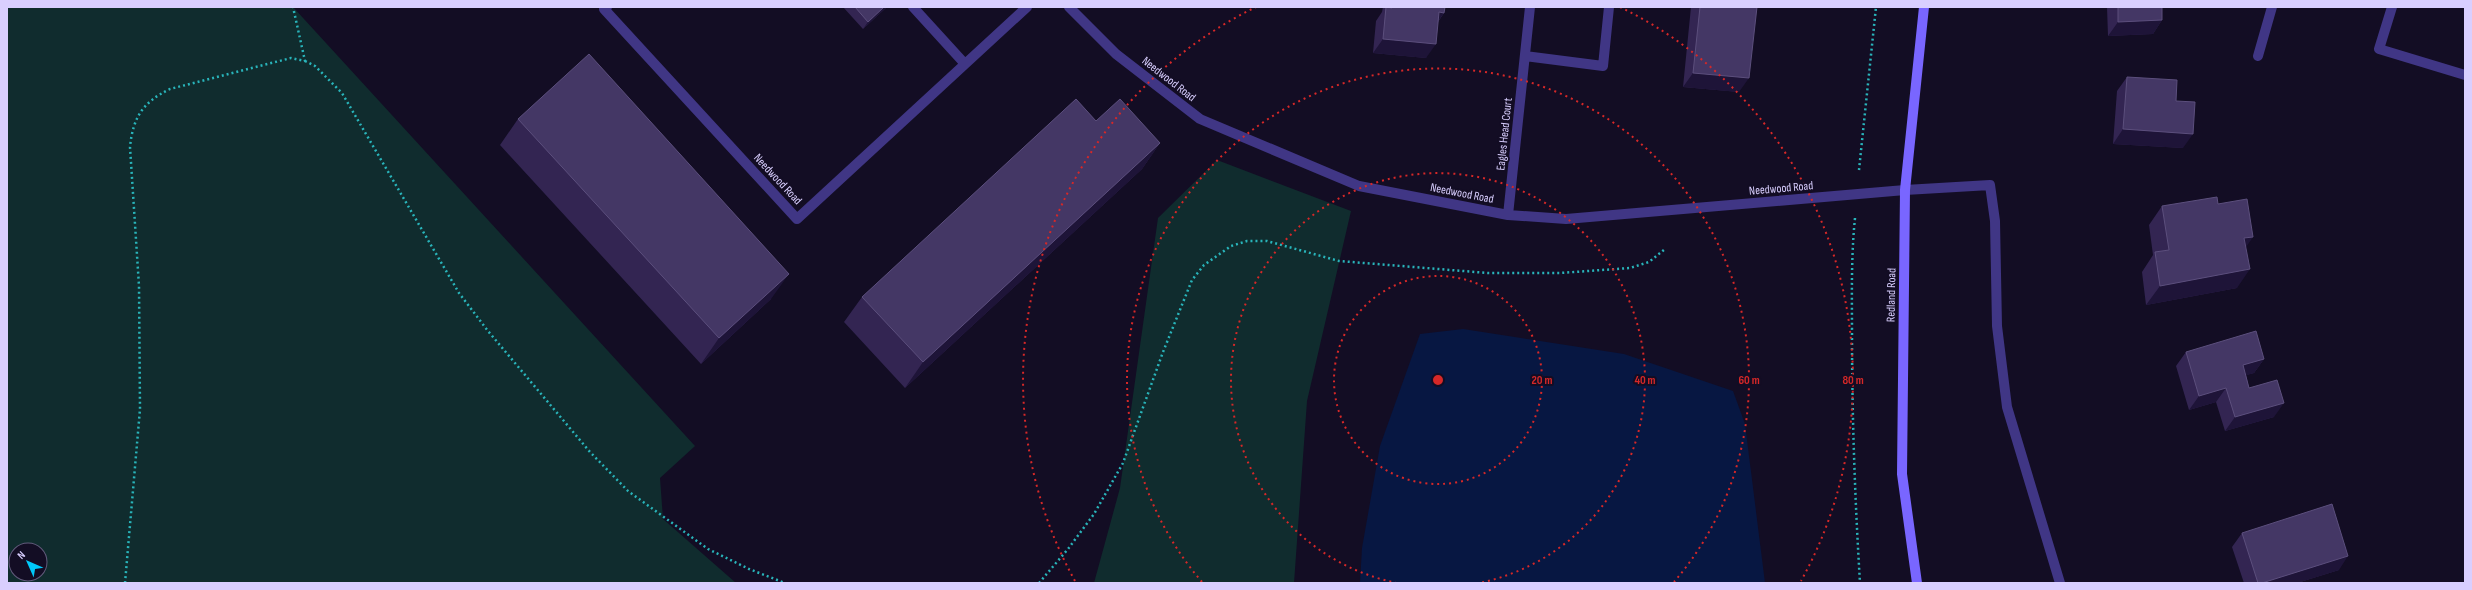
<svg xmlns="http://www.w3.org/2000/svg" width="2472" height="590" font-family="'Sofia Sans Condensed',sans-serif">
	<style>
		.green { fill: #102c2e; fill-rule: evenodd }
		.water { fill: #071742 }
		.lines { fill: none; stroke-linecap: round; stroke-linejoin: round }
		.path { stroke: #29b4ba; stroke-width: 2.5; stroke-dasharray: 2 3; stroke-linecap: butt }
		.lane { stroke: #403685; stroke-width: 10 }
		.street { stroke: #403685; stroke-width: 10 }
		.secondary { stroke: #7966ff; stroke-width: 10 }
		.wall { fill: #332552 }
		.shaded-wall { fill: #1e1438 }
		.building { fill: #443765; stroke: #5c4f7d }
		.ring { fill: none; stroke: #d62828; stroke-width: 2; stroke-dasharray: 2 4 }
		.labels { text-anchor: middle; stroke-width: 4; stroke-linejoin: round; paint-order: stroke }
		.street-label { font-size: 12px; fill: #d9cfff; stroke: #130d24 }
		.centre { fill: #d62828; stroke: #130d24; stroke-width: 2 }
		.ring-label { font-size: 12px; text-anchor: middle; font-weight: bold; fill: #d62828; stroke: #130d24; stroke-width: 4; stroke-linejoin: round; paint-order: stroke }
	</style>
	<rect width="100%" height="100%" fill="#130d24"/>
	<path class="green" d="M 7,7 L 293,7 L 695,446 L 660,478 L 663,519 L 736,583 L 7,583 ZM 16,550 L 40,550 L 40,574 L 16,574 Z
		M 1217,160 L 1351,211 L 1307,401 L 1294,583 L 1094,583 L 1120,488 L 1158,218 Z"/>
	<path class="water" d="M 1463,329 L 1624,354 L 1733,391 L 1745,424 L 1765,583 L 1360,583 L 1362,548 L 1380,446 L 1420,334 Z"/>
	<g class="lines">
		<path class="path" d="M 305,61 L 315,66 L 342,93 L 459,293 L 488,331 L 590,452 L 628,491 L 708,549 L 749,569 L 785,583
			M 1859,170 L 1876,7
			M 1855,218 C 1851,257 1852,295 1852,334 C 1852,417 1855,500 1860,583
			M 125,583 L 140,409 L 139,286 L 130,147 C 133,117 143,102 170,89 L 291,58 L 305,61 L 293,7
			M 1039,583 L 1068,549 L 1094,514 L 1123,463 L 1163,352 L 1192,280 L 1204,265 L 1231,246 L 1247,241 L 1267,241 L 1339,261 L 1488,273 L 1560,273 L 1630,268 L 1649,262 L 1665,249"/>
		<path class="lane" d="M 2392,7 L 2379,49 L 2465,75
			M 2258,56 L 2272,7
			M 1905,190 L 1990,185 L 1995,221 L 1997,326 L 2007,407 L 2060,583"/>
		<path class="street" d="M 607,7 L 604,9 L 797,219 L 1027,7
			M 913,7 L 965,64
			M 1069,7 L 1116,54 L 1200,119 L 1359,186 L 1508,215 L 1566,219 L 1905,190
			M 1525,56 L 1603,66 L 1609,7
			M 1508,215 L 1530,7"/>
		<path class="secondary" d="M 1917,583 L 1902,474 L 1905,190 L 1924,7"/>
	</g>
	<path class="wall" d="M 843,7 L 887,7 L 863,29 Z
		M 1383,7 L 1445,7 L 1444,13 L 1438,22 L 1426,58 L 1373,53 L 1376,21 L 1382,12 Z
		M 1691,7 L 1757,7 L 1739,92 L 1683,87 Z
		M 2107,7 L 2162,7 L 2162,20 L 2153,34 L 2108,36 Z
		M 2127,77 L 2176,101 L 2183,148 L 2113,144 L 2117,91 Z
		M 518,119 L 771,299 L 701,364 L 500,145 Z
		M 1096,121 L 1160,143 L 1142,169 L 905,388 L 844,322 L 862,297 Z
		M 2162,206 L 2246,247 L 2237,288 L 2146,305 L 2142,272 L 2153,255 L 2149,225 Z
		M 2186,352 L 2264,359 L 2254,373 L 2246,375 L 2249,388 L 2274,417 L 2225,431 L 2216,402 L 2189,410 L 2176,366 Z
		M 2242,533 L 2339,570 L 2297,583 L 2244,583 L 2232,547 Z"/>
	<path class="shaded-wall" d="M 884,7 L 887,7 L 863,29 L 868,22 Z
		M 1439,12 L 1444,13 L 1434,27 Z
		M 2162,20 L 2153,34 L 2108,36 L 2118,22 Z
		M 1383,39 L 1436,44 L 1426,58 L 1373,53 Z
		M 1693,73 L 1749,78 L 1739,92 L 1683,87 Z
		M 2123,129 L 2193,134 L 2183,148 L 2113,144 Z
		M 1160,143 L 1142,169 L 905,388 L 923,362 Z
		M 2253,237 L 2240,256 L 2244,238 Z
		M 2250,269 L 2237,288 L 2146,305 L 2160,286 Z
		M 789,274 L 771,299 L 701,364 L 719,338 Z
		M 2264,359 L 2254,373 L 2233,379 L 2243,365 Z
		M 2226,388 L 2216,402 L 2189,410 L 2199,396 Z
		M 2284,403 L 2274,417 L 2225,431 L 2235,417 Z
		M 2348,556 L 2339,570 L 2297,583 L 2262,583 Z"/>
	<path class="building" d="M 855,7 L 884,7 L 868,22 Z
		M 1386,7 L 1392,8 L 1392,7 L 1445,7 L 1444,13 L 1439,12 L 1436,44 L 1383,39 Z
		M 1700,7 L 1757,7 L 1749,78 L 1693,73 Z
		M 2118,7 L 2162,7 L 2162,20 L 2118,22 Z
		M 589,54 L 789,274 L 719,338 L 518,119 Z
		M 2127,77 L 2177,80 L 2176,101 L 2195,102 L 2193,134 L 2123,129 Z
		M 1076,99 L 1096,121 L 1120,99 L 1160,143 L 923,362 L 862,297 Z
		M 2217,197 L 2218,204 L 2247,199 L 2253,237 L 2244,238 L 2250,269 L 2160,286 L 2155,252 L 2169,250 L 2162,206 Z
		M 2256,331 L 2264,359 L 2243,365 L 2249,388 L 2277,380 L 2284,403 L 2235,417 L 2226,388 L 2199,396 L 2186,352 Z
		M 2332,504 L 2348,556 L 2262,583 L 2258,583 L 2242,533 Z"/>
	<g class="ring">
		<circle cx="1438" cy="380" r="104"/>
		<path d="M1397 583A207 207 0 1 1 1479 583"/>
		<path d="M1202 582A311 311 0 1 1 1674 582"/>
		<path d="M1075 581A415 415 0 0 1 1256 7M1620 7A415 415 0 0 1 1801 581"/>
	</g>
	<g class="labels">
		<g class="street-label">
			<text transform="translate(1169 79) rotate(38)" y="4">Needwood Road</text>
			<text transform="translate(1504 134) rotate(-84)" y="4">Eagles Head Court</text>
			<text transform="translate(778 179) rotate(47)" y="4">Needwood Road</text>
			<text transform="translate(1781 188) rotate(-5)" y="4">Needwood Road</text>
			<text transform="translate(1462 193) rotate(11)" y="4">Needwood Road</text>
			<text transform="translate(1891 295) rotate(-89)" y="4">Redland Road</text>
		</g>
	</g>
	<circle cx="1438" cy="380" r="6" class="centre"/>
	<g class="ring-label">
		<text x="1542" y="384">20 m</text>
		<text x="1645" y="384">40 m</text>
		<text x="1749" y="384">60 m</text>
		<text x="1853" y="384">80 m</text>
	</g>
	<rect width="2472" height="590" fill="none" stroke="#d9cfff" stroke-width="16"/>
	<g transform="translate(28 562) rotate(315)"><circle r="19" fill="#130d24" stroke="#625b7c"/>
	<path d="M0-3L7 15L0 10L-7 15Z" fill="#00c9fa"/>
	<text y="-6" font-size="11" font-weight="bold" text-anchor="middle" fill="#d9cfff">N</text>
	</g>
</svg>
